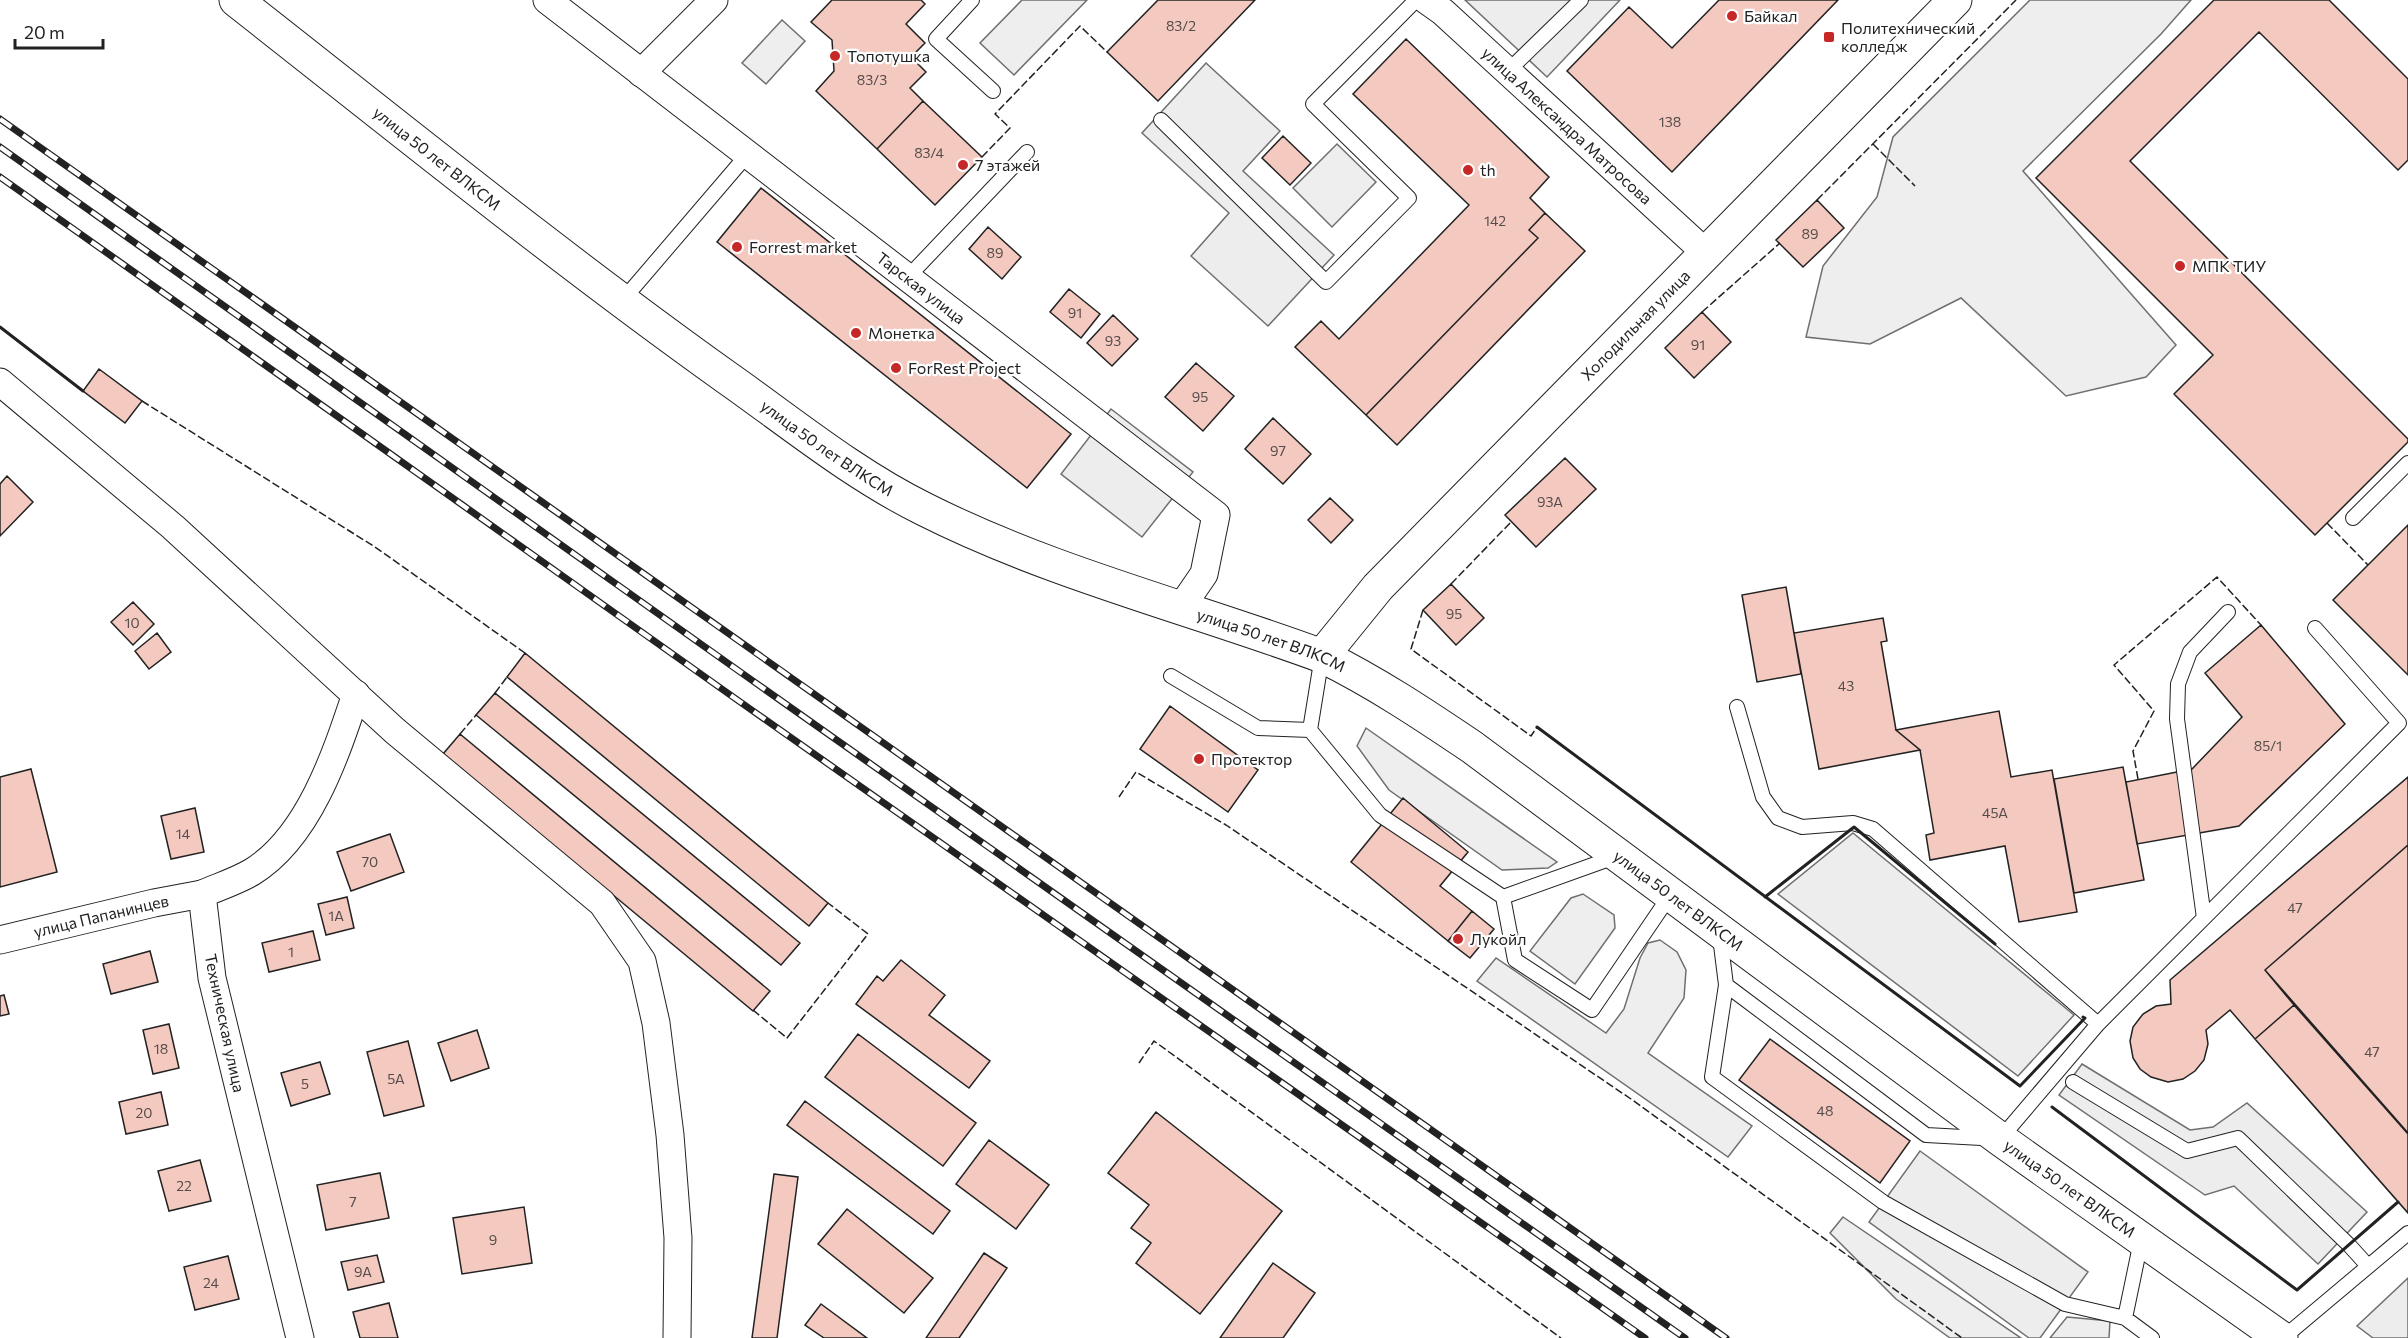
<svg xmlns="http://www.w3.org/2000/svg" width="2408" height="1338" font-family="Commissioner,sans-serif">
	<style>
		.green { fill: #eee; stroke: #6f6f6f; stroke-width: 1.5 }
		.parking { fill: #ededed; stroke: #6f6f6f; stroke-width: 1.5 }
		.building { fill: #f3c9c0; stroke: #222; stroke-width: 1.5 }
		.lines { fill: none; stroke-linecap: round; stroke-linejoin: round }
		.service-casing { stroke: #222; stroke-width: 16 }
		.minor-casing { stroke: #222; stroke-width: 29 }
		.tertiary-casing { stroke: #222; stroke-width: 35 }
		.service { stroke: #fff; stroke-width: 14 }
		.minor { stroke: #fff; stroke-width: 27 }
		.tertiary { stroke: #fff; stroke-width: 33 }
		.rail-casing { stroke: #222; stroke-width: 7 }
		.rail { stroke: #fff; stroke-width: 4.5; stroke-dasharray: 14; stroke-linecap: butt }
		.fence { stroke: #222; stroke-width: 1.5; stroke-dasharray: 8 3; stroke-linecap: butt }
		.wall { stroke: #222; stroke-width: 3 }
		.poi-dot { fill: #c62828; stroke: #fff; stroke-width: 2 }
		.labels { text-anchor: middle; stroke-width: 4.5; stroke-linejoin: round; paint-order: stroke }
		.number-label { font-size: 14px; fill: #564c4a }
		.poi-label { font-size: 16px; fill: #222; stroke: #fff; text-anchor: start }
		.street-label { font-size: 16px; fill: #222; stroke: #fff }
	</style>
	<rect width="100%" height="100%" fill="#fff"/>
	<path class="green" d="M 1022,0 L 1087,0 L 1014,75 L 980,43 Z
		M 2030,0 L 2191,0 L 2161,34 L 2023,171 L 2176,345 L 2146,377 L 2066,396 L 1961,298 L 1870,344 L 1806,337 L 1823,266 L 1877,197 L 1893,137 Z
		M 782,20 L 805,41 L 766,84 L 742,63 Z
		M 1337,144 L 1376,182 L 1332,227 L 1293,188 Z
		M 1366,728 L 1557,862 L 1548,868 L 1502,870 L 1389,790 L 1357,746 Z
		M 1583,894 L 1614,915 L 1615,928 L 1575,984 L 1530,951 L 1571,898 Z
		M 1660,940 L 1677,952 L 1686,970 L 1684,998 L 1648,1053 L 1752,1126 L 1728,1157 L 1477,981 L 1496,958 L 1606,1033 L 1624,1009 L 1640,958 L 1648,943 Z
		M 1843,1217 L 2021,1338 L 1950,1338 L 1896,1299 L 1830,1233 Z
		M 2067,1317 L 2110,1321 L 2109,1338 L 2050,1338 Z"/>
	<path class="parking" d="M 1465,0 L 1620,0 L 1547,77 Z
		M 1206,63 L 1280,131 L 1243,171 L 1334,255 L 1268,326 L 1191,256 L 1229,213 L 1142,133 Z
		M 1111,409 L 1193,472 L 1142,537 L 1061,474 Z
		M 1853,833 L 2074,1015 L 2018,1076 L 1778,894 Z
		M 2082,1064 L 2190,1130 L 2213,1127 L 2247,1103 L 2367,1212 L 2318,1264 L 2234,1186 L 2205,1195 L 2059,1095 Z
		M 1920,1151 L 2088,1272 L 2040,1338 L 2029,1338 L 1869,1222 Z
		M 2408,1278 L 2408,1338 L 2373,1338 L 2357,1326 Z"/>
	<path class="building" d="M 832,0 L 921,0 L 925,4 L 906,24 L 925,43 L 911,57 L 926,72 L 910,88 L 923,101 L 877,149 L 816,91 L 834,71 L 832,40 L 811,22 Z
		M 1158,0 L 1255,0 L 1158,101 L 1107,52 Z
		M 1719,0 L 1838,0 L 1672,172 L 1567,71 L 1629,7 L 1672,48 Z
		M 2214,0 L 2329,0 L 2408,79 L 2408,160 L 2398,170 L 2259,32 L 2130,161 L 2408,439 L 2408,442 L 2315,535 L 2174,394 L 2213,355 L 2036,178 Z
		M 1406,39 L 1549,177 L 1530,198 L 1545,213 L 1529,230 L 1538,238 L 1366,415 L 1295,347 L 1321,321 L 1339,339 L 1469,205 L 1353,94 Z
		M 923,101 L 982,157 L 935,205 L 877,149 Z
		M 1283,136 L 1311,163 L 1290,185 L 1262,158 Z
		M 761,188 L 1071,434 L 1027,488 L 717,242 Z
		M 1817,200 L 1844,228 L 1803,267 L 1776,240 Z
		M 1545,213 L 1585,251 L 1397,445 L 1366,415 L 1538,238 L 1529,230 Z
		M 988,227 L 1021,257 L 1002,279 L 969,249 Z
		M 1069,289 L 1100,314 L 1081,338 L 1050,312 Z
		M 1702,312 L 1731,342 L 1694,378 L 1665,348 Z
		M 1113,315 L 1138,339 L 1112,366 L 1087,343 Z
		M 1196,363 L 1234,396 L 1203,431 L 1165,397 Z
		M 99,369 L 142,401 L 125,423 L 83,391 Z
		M 1273,418 L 1311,454 L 1283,484 L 1245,449 Z
		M 1565,458 L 1596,489 L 1536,547 L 1505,515 Z
		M 7,476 L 33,502 L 0,536 L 0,484 Z
		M 1330,498 L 1353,520 L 1331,543 L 1308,520 Z
		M 2408,525 L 2408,675 L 2333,600 Z
		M 1451,584 L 1484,618 L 1456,645 L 1423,610 Z
		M 1786,587 L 1801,674 L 1757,682 L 1742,595 Z
		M 133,602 L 154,624 L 133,645 L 111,622 Z
		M 1883,618 L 1887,641 L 1881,642 L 1896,730 L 1920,750 L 1819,769 L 1794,633 Z
		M 2261,625 L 2345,724 L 2239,826 L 2137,844 L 2126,782 L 2192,769 L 2242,717 L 2205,673 Z
		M 157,633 L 171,652 L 149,669 L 135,651 Z
		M 525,653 L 828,903 L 809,926 L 507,677 Z
		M 495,693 L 800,943 L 781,965 L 476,715 Z
		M 1170,706 L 1258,770 L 1228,812 L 1140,749 Z
		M 1999,711 L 2011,777 L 2052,770 L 2077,912 L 2019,922 L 2005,846 L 1930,860 L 1926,835 L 1934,833 L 1920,750 L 1896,730 Z
		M 460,734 L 770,991 L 753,1011 L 443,754 Z
		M 2123,767 L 2144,880 L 2074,893 L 2054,779 Z
		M 31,769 L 57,872 L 0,887 L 0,777 Z
		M 2408,777 L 2408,845 L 2265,970 L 2294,1005 L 2255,1039 L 2230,1010 L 2206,1030 L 2208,1044 L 2204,1060 L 2195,1071 L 2183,1079 L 2168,1082 L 2151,1077 L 2140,1069 L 2133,1058 L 2130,1041 L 2133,1027 L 2143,1014 L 2156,1006 L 2171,1004 L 2170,980 Z
		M 1403,798 L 1468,852 L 1440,886 L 1472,911 L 1448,941 L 1351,862 Z
		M 195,808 L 204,852 L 171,859 L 161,816 Z
		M 390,834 L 404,872 L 351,891 L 337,852 Z
		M 2408,845 L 2408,1133 L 2265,970 Z
		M 347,897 L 354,928 L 326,935 L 318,904 Z
		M 1472,911 L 1494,929 L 1470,958 L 1448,941 Z
		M 313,931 L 320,960 L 269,972 L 262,943 Z
		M 150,951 L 158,982 L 111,994 L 103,964 Z
		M 901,960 L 945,995 L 929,1015 L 990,1061 L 969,1088 L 856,1004 L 877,976 L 883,981 Z
		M 4,995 L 9,1014 L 0,1016 L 0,996 Z
		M 2294,1005 L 2408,1134 L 2408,1213 L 2255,1039 Z
		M 169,1024 L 179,1068 L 153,1074 L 143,1030 Z
		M 477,1030 L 489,1068 L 451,1081 L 438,1043 Z
		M 858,1034 L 976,1123 L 943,1166 L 825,1077 Z
		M 1770,1039 L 1910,1141 L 1880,1183 L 1739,1080 Z
		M 408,1041 L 424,1106 L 384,1116 L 367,1052 Z
		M 320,1062 L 330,1094 L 291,1106 L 281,1073 Z
		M 161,1092 L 168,1125 L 126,1134 L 119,1102 Z
		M 805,1101 L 950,1211 L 933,1234 L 787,1125 Z
		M 1156,1112 L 1282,1211 L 1200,1314 L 1136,1263 L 1151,1243 L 1131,1228 L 1149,1205 L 1108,1173 Z
		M 989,1140 L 1049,1185 L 1016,1229 L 956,1184 Z
		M 200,1160 L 211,1201 L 169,1211 L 158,1171 Z
		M 380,1173 L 389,1218 L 326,1230 L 317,1185 Z
		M 774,1174 L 798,1177 L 777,1338 L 752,1338 Z
		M 524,1207 L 532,1263 L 462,1274 L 453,1218 Z
		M 847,1209 L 933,1278 L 904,1313 L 818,1244 Z
		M 984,1253 L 1007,1268 L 959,1338 L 926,1338 Z
		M 377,1255 L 384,1282 L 348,1290 L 341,1262 Z
		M 228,1256 L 239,1299 L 195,1310 L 184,1267 Z
		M 1273,1263 L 1315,1293 L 1283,1338 L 1220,1338 Z
		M 389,1303 L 398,1338 L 360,1338 L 353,1312 Z
		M 821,1304 L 867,1338 L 824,1338 L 805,1325 Z"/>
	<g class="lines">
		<g class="service-casing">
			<path id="service" d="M 972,0 L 936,39 L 993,91
				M 1508,71 L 1581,0
				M 1161,120 L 1326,282 L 1409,198 L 1313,104 L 1416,0
				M 907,278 L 1027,152
				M 622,301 L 747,155
				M 2353,518 L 2408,463
				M 1322,656 L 1310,730 L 1380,815 L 1503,897 L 1615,857
				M 1171,676 L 1258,728 L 1310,730
				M 1737,707 L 1763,797 L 1778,818 L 1802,827 L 1853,823 L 1873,829 L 2098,1024
				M 1503,897 L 1515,960 L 1592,1010 L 1671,894
				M 2204,918 L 2177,719 L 2178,684 L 2190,652 L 2228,612
				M 1720,937 L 1726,985 L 1712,1077 L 1883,1202 L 2065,1304 L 2125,1318 L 2152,1338
				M 1726,985 L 1926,1135 L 2000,1139 L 2098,1024 L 2399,723 L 2315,628
				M 2073,1082 L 2187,1151 L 2238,1138 L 2349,1245 L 2368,1266
				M 2125,1318 L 2141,1241
				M 2283,1338 L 2408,1233"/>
		</g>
		<g class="minor-casing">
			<g id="minor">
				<path id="s1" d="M 547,0 L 1216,515 L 1204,574 L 1180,609"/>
				<path id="s2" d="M 1426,0 L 1443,12 L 1707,254"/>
				<path d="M 641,73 L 714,0"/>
				<path d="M 0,382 L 173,527 L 395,731 L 602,903 L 642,961 L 656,1023 L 670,1135 L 678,1238 L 677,1338"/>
				<path id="s3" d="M 0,940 L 154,903 L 202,894"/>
				<path d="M 300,1338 L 212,978 L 202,894 C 218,887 237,881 252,872 C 309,837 336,754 356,694"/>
			</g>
		</g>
		<g class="tertiary-casing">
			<g id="tertiary">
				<path id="s4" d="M 236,0 C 398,127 558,257 726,377 C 790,422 853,474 924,509 C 1051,573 1189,607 1322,656 C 1375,682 1423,714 1472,747 L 2000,1139 L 2281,1338"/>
				<path id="s5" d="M 1322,656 L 1378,587 L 1955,0"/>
			</g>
		</g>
		<use href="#service" class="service"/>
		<use href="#minor" class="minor"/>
		<use href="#tertiary" class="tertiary"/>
		<g class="rail-casing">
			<path id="rail" d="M 0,119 L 1726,1338
				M 0,147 L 753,681 L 1685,1338
				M 0,177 L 736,699 L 1645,1338"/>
		</g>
		<use href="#rail" class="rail"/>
		<path class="fence" d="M 1873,144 L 1915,186
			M 982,157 L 1010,128 L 995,114 L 1080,26 L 1107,52
			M 1817,200 L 2016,0
			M 1702,312 L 1780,243
			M 142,401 L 375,547 L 525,653
			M 2327,523 L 2368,565
			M 1451,584 L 1511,522
			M 1423,610 L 1411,649 L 1531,736 L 1537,727
			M 495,693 L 507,677
			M 460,734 L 476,715
			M 2138,779 L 2133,751 L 2154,711 L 2114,665 L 2217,577 L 2261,625
			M 1119,797 L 1136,772 L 1226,825 L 1631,1099 L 1962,1338
			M 753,1010 L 787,1038 L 868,934 L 828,903
			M 1139,1063 L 1154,1041 L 1561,1338"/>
		<path class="wall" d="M 0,327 L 83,391
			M 1537,727 L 2020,1086 L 2085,1018 L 2083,1017
			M 1765,897 L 1854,827 L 1995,944
			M 2052,1107 L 2297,1290 L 2398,1202"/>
	</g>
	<g class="poi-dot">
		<circle cx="1732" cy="16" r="6"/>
		<rect x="1823" y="31" width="12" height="12" rx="3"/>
		<circle cx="835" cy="56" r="6"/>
		<circle cx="963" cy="165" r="6"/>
		<circle cx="1468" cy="170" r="6"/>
		<circle cx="737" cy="247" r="6"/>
		<circle cx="2180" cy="266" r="6"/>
		<circle cx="856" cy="333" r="6"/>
		<circle cx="896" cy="368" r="6"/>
		<circle cx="1199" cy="759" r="6"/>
		<circle cx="1458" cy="939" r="6"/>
	</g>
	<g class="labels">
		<g class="number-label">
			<text x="1181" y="31">83/2</text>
			<text x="872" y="85">83/3</text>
			<text x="1670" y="127">138</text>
			<text x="929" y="158">83/4</text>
			<text x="1495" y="226">142</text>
			<text x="1810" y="239">89</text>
			<text x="995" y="258">89</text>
			<text x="1075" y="318">91</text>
			<text x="1113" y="346">93</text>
			<text x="1698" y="350">91</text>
			<text x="1200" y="402">95</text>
			<text x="1278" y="456">97</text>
			<text x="1550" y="507">93А</text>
			<text x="1454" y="619">95</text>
			<text x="132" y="628">10</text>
			<text x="1846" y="691">43</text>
			<text x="2268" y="751">85/1</text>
			<text x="1995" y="818">45А</text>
			<text x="183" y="839">14</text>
			<text x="370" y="867">70</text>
			<text x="2295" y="913">47</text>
			<text x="336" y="921">1А</text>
			<text x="291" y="957">1</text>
			<text x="161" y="1054">18</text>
			<text x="2372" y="1057">47</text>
			<text x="396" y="1084">5А</text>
			<text x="305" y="1089">5</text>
			<text x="1825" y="1116">48</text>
			<text x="144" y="1118">20</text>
			<text x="184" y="1191">22</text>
			<text x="353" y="1207">7</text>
			<text x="493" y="1245">9</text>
			<text x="363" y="1277">9А</text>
			<text x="211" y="1288">24</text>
		</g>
		<g class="poi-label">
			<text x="1744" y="22">Байкал</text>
			<text x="1841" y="34">Политехнический<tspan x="1841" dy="18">колледж</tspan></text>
			<text x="847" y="62">Топотушка</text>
			<text x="975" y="171">7 этажей</text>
			<text x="1480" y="176">th</text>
			<text x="749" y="253">Forrest market</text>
			<text x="2192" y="272">МПК ТИУ</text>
			<text x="868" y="339">Монетка</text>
			<text x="908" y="374">ForRest Project</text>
			<text x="1211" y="765">Протектор</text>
			<text x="1470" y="945">Лукойл</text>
		</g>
		<g class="street-label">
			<text dy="6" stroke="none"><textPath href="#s2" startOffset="189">улица Александра Матросова</textPath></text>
			<text dy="6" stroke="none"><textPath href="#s4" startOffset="256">улица 50 лет ВЛКСМ</textPath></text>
			<text dy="6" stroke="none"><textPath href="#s1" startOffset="472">Тарская улица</textPath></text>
			<text dy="6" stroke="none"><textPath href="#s5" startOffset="456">Холодильная улица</textPath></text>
			<text dy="6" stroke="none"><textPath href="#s4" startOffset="742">улица 50 лет ВЛКСМ</textPath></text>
			<text dy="6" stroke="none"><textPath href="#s4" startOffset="1228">улица 50 лет ВЛКСМ</textPath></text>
			<text dy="6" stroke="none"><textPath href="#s4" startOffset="1714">улица 50 лет ВЛКСМ</textPath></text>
			<text dy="6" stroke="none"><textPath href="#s3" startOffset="104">улица Папанинцев</textPath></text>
			<text transform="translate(225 1023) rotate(78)" y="6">Техническая улица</text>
			<text dy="6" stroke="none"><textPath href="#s4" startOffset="2200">улица 50 лет ВЛКСМ</textPath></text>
		</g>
	</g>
	<path d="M15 39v9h88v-9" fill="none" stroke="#222222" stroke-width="3"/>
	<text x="24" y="39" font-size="18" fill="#222222" stroke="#ffffff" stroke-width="4.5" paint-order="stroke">20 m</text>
</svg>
